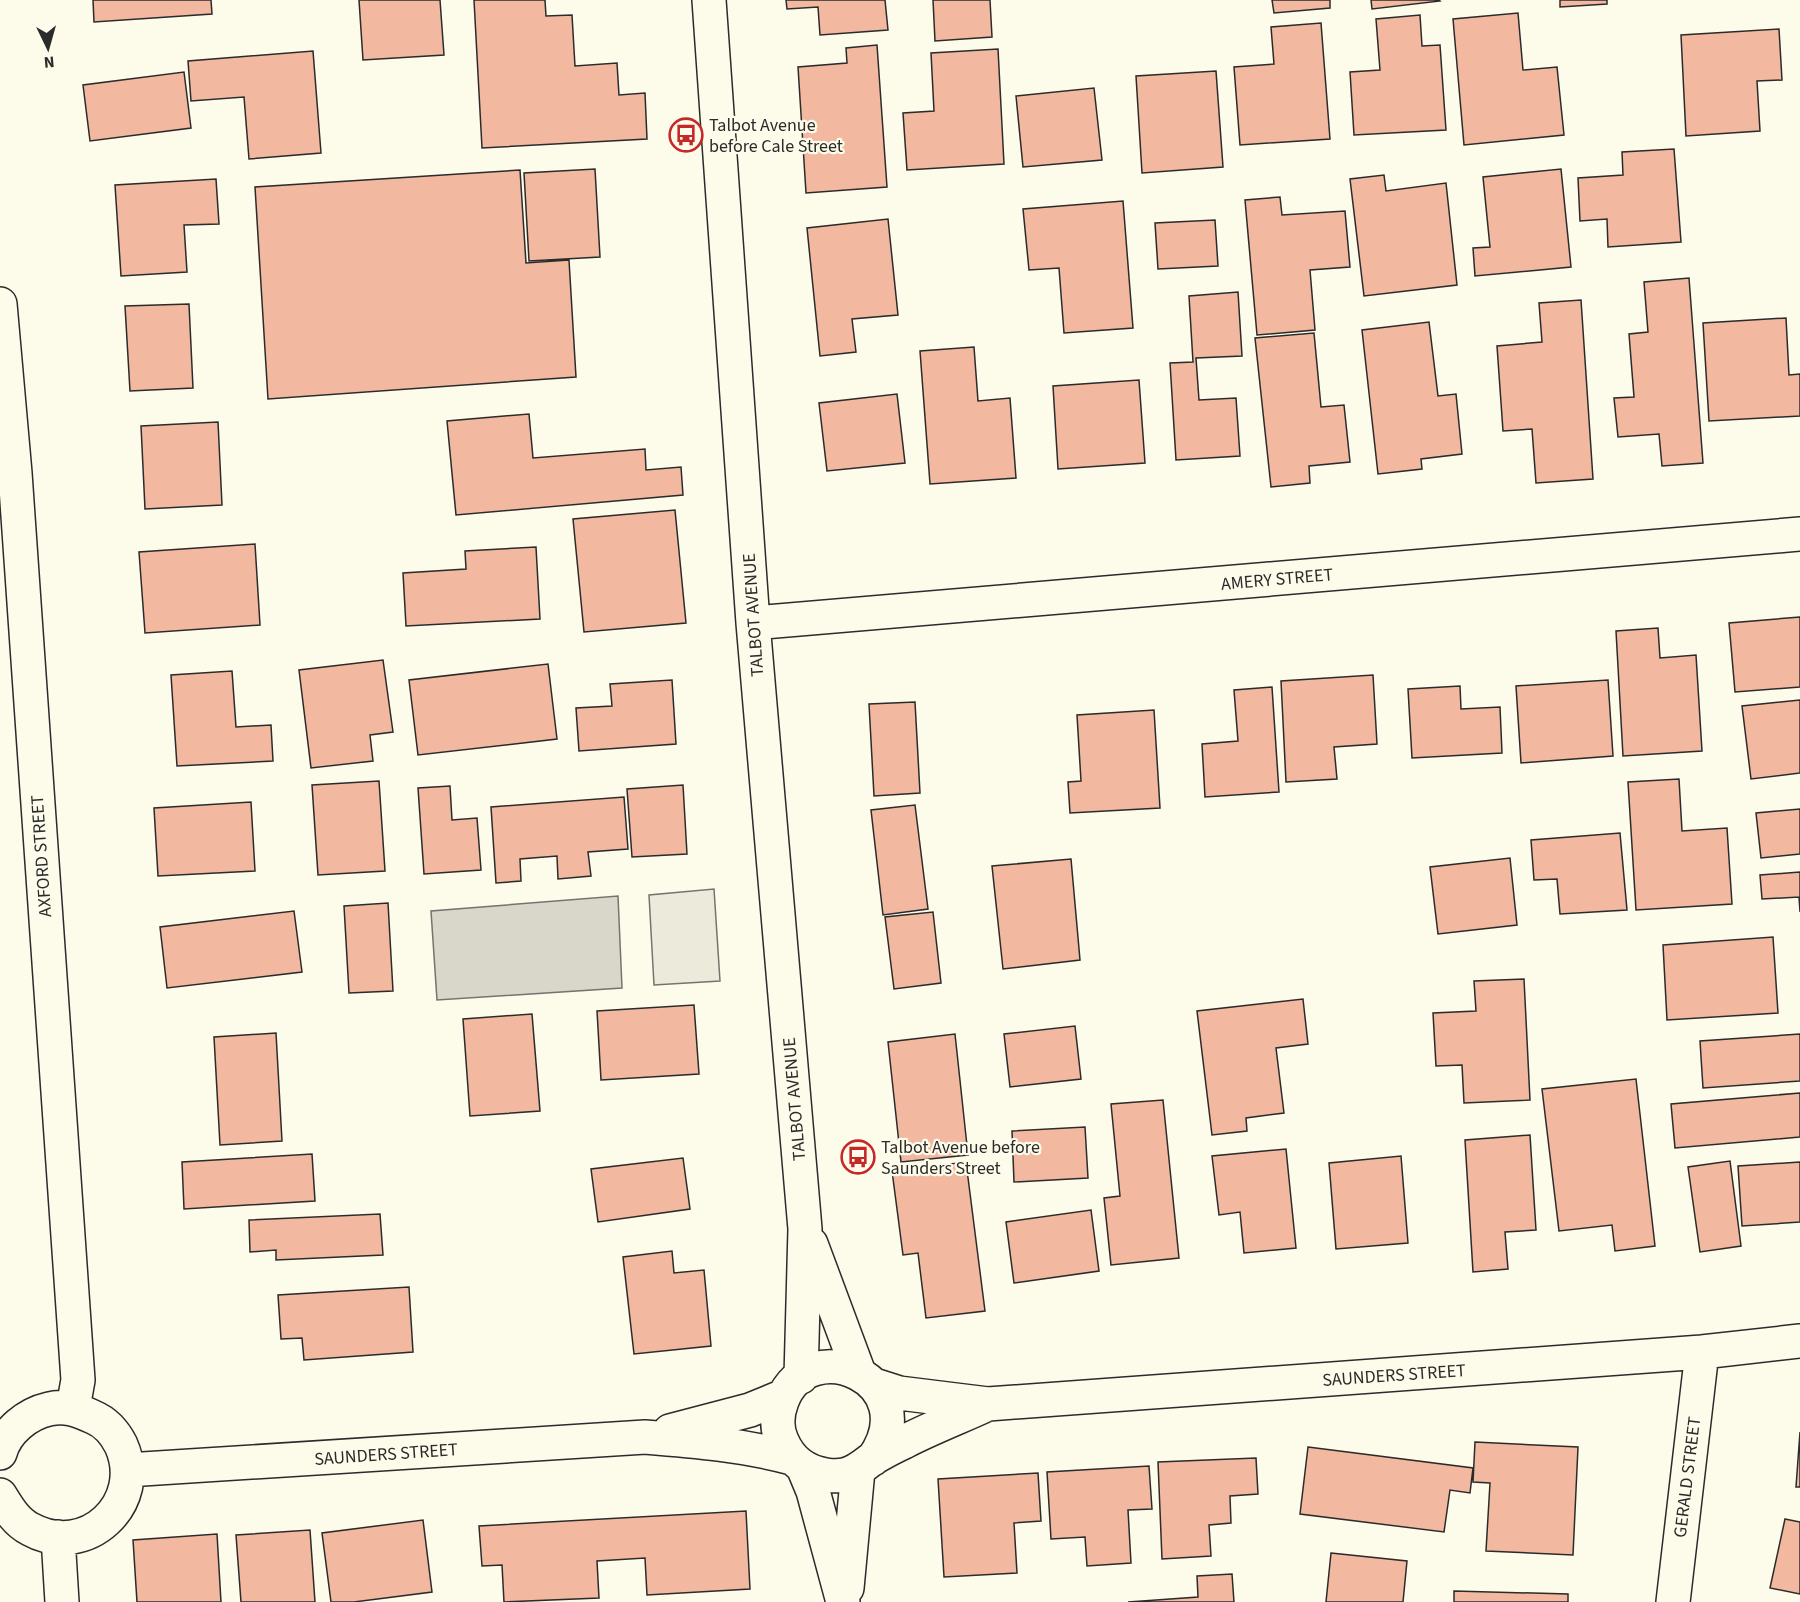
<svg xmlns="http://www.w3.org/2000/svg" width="1800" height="1602" font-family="'Source Sans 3',sans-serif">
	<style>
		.green { fill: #ecebdb; stroke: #74746e; stroke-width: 1.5 }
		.water { fill: #d8d7c9; stroke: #74746e; stroke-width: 1.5 }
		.building { fill: #f2b8a0; stroke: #2b2b2b; stroke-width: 1.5 }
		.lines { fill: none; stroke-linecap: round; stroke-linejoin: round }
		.minor-casing { stroke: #2b2b2b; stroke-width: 36 }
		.minor { stroke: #fdfbea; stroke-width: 33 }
		.labels { text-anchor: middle; stroke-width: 4.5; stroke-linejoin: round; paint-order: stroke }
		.poi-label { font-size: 18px; fill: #2b2b2b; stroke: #fdfbea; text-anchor: start }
		.street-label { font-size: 18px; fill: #2b2b2b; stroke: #fdfbea }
	</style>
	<rect width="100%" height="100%" fill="#fdfbea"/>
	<path class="green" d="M 714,889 L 720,981 L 654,985 L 649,895 Z"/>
	<path class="water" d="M 618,896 L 622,988 L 437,1000 L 431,911 Z"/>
	<path class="building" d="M 93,0 L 211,0 L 212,14 L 94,22 Z
		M 359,0 L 440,0 L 444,55 L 363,60 Z
		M 474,0 L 545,0 L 546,16 L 572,15 L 575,66 L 617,63 L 619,95 L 645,93 L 647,139 L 482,148 Z
		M 786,0 L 885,0 L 888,30 L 820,35 L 818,7 L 787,9 Z
		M 933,0 L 990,0 L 992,37 L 935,41 Z
		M 1272,0 L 1330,0 L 1330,8 L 1274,13 Z
		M 1371,0 L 1439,0 L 1440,1 L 1372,9 Z
		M 1560,0 L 1607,0 L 1607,4 L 1560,7 Z
		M 1518,13 L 1523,70 L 1557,67 L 1564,135 L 1464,145 L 1453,19 Z
		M 1420,15 L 1422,46 L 1440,45 L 1446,130 L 1354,135 L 1350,72 L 1380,70 L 1376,19 Z
		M 1321,23 L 1330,139 L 1240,145 L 1234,67 L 1274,64 L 1271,27 Z
		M 1779,29 L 1782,80 L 1757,81 L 1760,131 L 1686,136 L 1681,35 Z
		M 877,45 L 887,187 L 806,193 L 798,67 L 847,63 L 846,48 Z
		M 998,49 L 1004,164 L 907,170 L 903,113 L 934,111 L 931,53 Z
		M 313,51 L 321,153 L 249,159 L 244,97 L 191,101 L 188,61 Z
		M 1216,71 L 1223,167 L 1142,173 L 1136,76 Z
		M 184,72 L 191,128 L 90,141 L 83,85 Z
		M 1094,88 L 1102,160 L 1023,167 L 1016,96 Z
		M 1674,149 L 1681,242 L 1608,247 L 1607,219 L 1580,221 L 1578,178 L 1623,175 L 1622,152 Z
		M 595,169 L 600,257 L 529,261 L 524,173 Z
		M 1561,169 L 1571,267 L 1475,276 L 1473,248 L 1490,247 L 1483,177 Z
		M 520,170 L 526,263 L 569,260 L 576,377 L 268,399 L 255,187 Z
		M 1384,175 L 1386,191 L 1446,183 L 1457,285 L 1364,296 L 1350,179 Z
		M 216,179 L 219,224 L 184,225 L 187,272 L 121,276 L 115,185 Z
		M 1280,197 L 1282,215 L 1345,211 L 1350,267 L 1310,270 L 1315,330 L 1257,335 L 1245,200 Z
		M 1123,201 L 1133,328 L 1064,333 L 1059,268 L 1029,270 L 1023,209 Z
		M 888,219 L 898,315 L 852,319 L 856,352 L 820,356 L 807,228 Z
		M 1215,220 L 1218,266 L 1158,269 L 1155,223 Z
		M 1689,278 L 1703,463 L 1662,466 L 1659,434 L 1618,437 L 1614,398 L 1634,397 L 1629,334 L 1648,332 L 1644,282 Z
		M 1238,292 L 1242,356 L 1196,358 L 1199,400 L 1236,398 L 1240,456 L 1176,460 L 1170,363 L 1193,362 L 1189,296 Z
		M 1581,300 L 1593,479 L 1536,483 L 1532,429 L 1503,431 L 1497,346 L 1542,342 L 1539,303 Z
		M 189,304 L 193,388 L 130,391 L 125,306 Z
		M 1786,318 L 1789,375 L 1800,374 L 1800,416 L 1709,421 L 1703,323 Z
		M 1429,322 L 1438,396 L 1456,394 L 1462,454 L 1421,459 L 1422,469 L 1378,474 L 1362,330 Z
		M 1314,333 L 1321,407 L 1344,405 L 1350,462 L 1309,466 L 1310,483 L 1271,487 L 1255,338 Z
		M 974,347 L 978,401 L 1010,398 L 1016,478 L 930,484 L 920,351 Z
		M 1139,380 L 1145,463 L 1058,469 L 1053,386 Z
		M 897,394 L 905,463 L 827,471 L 819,403 Z
		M 529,414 L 533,458 L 645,449 L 646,470 L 681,467 L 683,495 L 456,515 L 447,421 Z
		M 218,422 L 222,505 L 145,509 L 141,426 Z
		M 675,510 L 686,623 L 584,632 L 573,519 Z
		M 255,544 L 260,625 L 145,633 L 139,552 Z
		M 536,547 L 540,619 L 406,626 L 403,573 L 466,569 L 465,551 Z
		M 1800,617 L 1800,687 L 1735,692 L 1729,623 Z
		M 1658,628 L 1660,658 L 1696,655 L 1702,751 L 1623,756 L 1616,631 Z
		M 383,660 L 393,732 L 370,735 L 373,761 L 311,768 L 299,670 Z
		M 548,664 L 557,739 L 418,755 L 409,680 Z
		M 232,671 L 236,727 L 271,725 L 273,761 L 177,766 L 171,675 Z
		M 1373,675 L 1377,744 L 1334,747 L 1337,779 L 1286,782 L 1281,681 Z
		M 672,680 L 676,744 L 579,751 L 576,708 L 612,706 L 610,684 Z
		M 1608,680 L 1613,756 L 1521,763 L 1516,686 Z
		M 1460,686 L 1461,709 L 1500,707 L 1502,753 L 1412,758 L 1408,689 Z
		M 1272,687 L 1279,792 L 1205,797 L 1202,744 L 1238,741 L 1234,690 Z
		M 1800,700 L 1800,773 L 1751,779 L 1742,706 Z
		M 915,702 L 920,793 L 874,796 L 869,704 Z
		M 1154,710 L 1160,808 L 1070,813 L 1068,782 L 1081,781 L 1077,715 Z
		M 1679,779 L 1682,831 L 1727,828 L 1732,904 L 1636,910 L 1628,782 Z
		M 379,781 L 385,871 L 318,875 L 312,785 Z
		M 683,785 L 687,854 L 632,857 L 627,789 Z
		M 450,786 L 452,820 L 477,818 L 481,870 L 424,874 L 418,788 Z
		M 624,797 L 628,849 L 588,852 L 591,876 L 558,879 L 557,856 L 520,859 L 521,881 L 496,883 L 491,807 Z
		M 251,802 L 255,871 L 158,876 L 154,808 Z
		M 915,805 L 928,909 L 883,915 L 871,810 Z
		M 1800,809 L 1800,854 L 1761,858 L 1756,813 Z
		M 1620,833 L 1627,910 L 1560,914 L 1557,879 L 1534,880 L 1531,840 Z
		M 1510,858 L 1517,925 L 1438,934 L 1430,867 Z
		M 1071,859 L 1080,960 L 1003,969 L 992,866 Z
		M 1800,872 L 1800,912 L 1799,897 L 1762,899 L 1760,875 Z
		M 388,903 L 393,991 L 349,993 L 344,906 Z
		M 294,911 L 302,972 L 167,988 L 160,927 Z
		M 933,912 L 941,983 L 894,989 L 885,917 Z
		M 1773,937 L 1778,1013 L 1667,1020 L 1663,945 Z
		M 1524,979 L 1530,1100 L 1464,1103 L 1462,1065 L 1436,1066 L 1433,1013 L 1476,1011 L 1474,981 Z
		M 1303,999 L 1308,1044 L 1276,1048 L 1284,1113 L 1246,1118 L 1247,1131 L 1212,1135 L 1197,1011 Z
		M 694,1005 L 699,1074 L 601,1080 L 597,1011 Z
		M 532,1014 L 540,1111 L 470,1116 L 463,1019 Z
		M 1075,1026 L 1081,1079 L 1010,1087 L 1004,1034 Z
		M 276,1033 L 282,1141 L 220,1145 L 214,1037 Z
		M 955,1034 L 968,1155 L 901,1162 L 888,1042 Z
		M 1800,1034 L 1800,1081 L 1703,1088 L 1700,1041 Z
		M 1636,1079 L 1655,1246 L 1615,1251 L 1612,1225 L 1559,1231 L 1542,1089 Z
		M 1800,1093 L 1800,1137 L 1675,1148 L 1671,1104 Z
		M 1163,1100 L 1179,1258 L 1111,1265 L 1104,1198 L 1120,1196 L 1111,1104 Z
		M 1085,1127 L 1088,1178 L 1014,1182 L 1012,1131 Z
		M 1530,1135 L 1536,1230 L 1505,1232 L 1508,1269 L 1473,1272 L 1465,1140 Z
		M 1286,1149 L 1296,1248 L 1244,1253 L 1240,1212 L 1219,1215 L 1212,1156 Z
		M 312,1154 L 315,1201 L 184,1209 L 182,1162 Z
		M 1401,1156 L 1408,1243 L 1336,1249 L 1329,1163 Z
		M 683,1158 L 690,1209 L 598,1222 L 591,1169 Z
		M 1730,1161 L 1741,1246 L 1700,1252 L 1688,1167 Z
		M 966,1162 L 985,1311 L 926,1318 L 918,1253 L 903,1255 L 892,1171 Z
		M 1800,1162 L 1800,1222 L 1742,1226 L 1738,1166 Z
		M 1091,1210 L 1099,1271 L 1014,1283 L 1006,1222 Z
		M 380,1214 L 383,1255 L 276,1260 L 276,1250 L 250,1252 L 249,1220 Z
		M 672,1251 L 674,1273 L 704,1270 L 711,1346 L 634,1354 L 623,1257 Z
		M 409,1287 L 413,1352 L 304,1360 L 302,1338 L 281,1339 L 278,1295 Z
		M 1800,1432 L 1800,1487 L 1796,1487 Z
		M 1475,1442 L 1578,1447 L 1573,1555 L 1486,1551 L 1490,1483 L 1473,1482 Z
		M 1308,1447 L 1473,1468 L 1470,1493 L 1450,1490 L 1444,1532 L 1300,1514 Z
		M 1256,1458 L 1258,1494 L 1230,1496 L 1231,1523 L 1209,1525 L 1211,1556 L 1162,1559 L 1158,1462 Z
		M 1149,1466 L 1152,1509 L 1128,1510 L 1131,1563 L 1087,1566 L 1085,1537 L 1051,1539 L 1047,1472 Z
		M 1038,1473 L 1041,1521 L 1014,1523 L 1017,1573 L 944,1577 L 938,1479 Z
		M 746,1511 L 750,1589 L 647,1595 L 645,1558 L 597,1561 L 599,1598 L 504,1602 L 502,1565 L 482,1566 L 479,1526 Z
		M 1785,1519 L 1800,1522 L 1800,1594 L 1770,1588 Z
		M 423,1520 L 432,1592 L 354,1602 L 331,1602 L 322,1533 Z
		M 310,1530 L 315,1602 L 241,1602 L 236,1535 Z
		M 217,1534 L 221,1602 L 137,1602 L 133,1540 Z
		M 1331,1553 L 1407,1561 L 1403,1602 L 1326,1602 Z
		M 1232,1574 L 1234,1602 L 1128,1602 L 1198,1597 L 1197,1576 Z
		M 1454,1591 L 1568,1594 L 1568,1602 L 1454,1602 Z"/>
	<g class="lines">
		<g class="minor-casing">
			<path id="minor" d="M 709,0 L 753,623 L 805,1229 L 801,1377
				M 0,304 L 15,473 L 78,1380 L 73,1408
				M 753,623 L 1800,534
				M 811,1244 L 859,1373
				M 874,1385 L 899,1393 L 988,1404 L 1702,1352 L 1800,1341
				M 670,1431 L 750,1410 L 784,1396
				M 0,1453 C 6,1431 27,1414 49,1409 C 65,1405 78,1410 93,1417 C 105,1422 115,1433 121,1445 C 147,1503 86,1560 30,1529 C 16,1522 8,1508 0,1495
				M 873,1459 C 928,1381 809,1329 782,1401 C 777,1414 776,1428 782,1441 C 790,1460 806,1472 826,1475 C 832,1476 839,1476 844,1475 C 855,1473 863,1466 872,1459 C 882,1453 893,1447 904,1442 C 931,1428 960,1417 988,1404
				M 803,1467 L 813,1491 L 843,1602
				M 127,1470 L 645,1437 C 695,1441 743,1445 792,1458
				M 58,1537 L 62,1602
				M 847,1588 L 858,1470
				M 1673,1602 L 1702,1352"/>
		</g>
		<use href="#minor" class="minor"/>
	</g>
	<defs>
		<g id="bus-ring" transform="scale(1.725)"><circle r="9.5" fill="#fdfbea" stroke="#c62828" stroke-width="1.5"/><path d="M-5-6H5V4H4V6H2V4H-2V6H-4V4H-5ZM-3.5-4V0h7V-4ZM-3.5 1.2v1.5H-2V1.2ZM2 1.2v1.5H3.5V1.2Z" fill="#c62828"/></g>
	</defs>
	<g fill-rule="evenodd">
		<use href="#bus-ring" x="686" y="135"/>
		<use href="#bus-ring" x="858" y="1157"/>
	</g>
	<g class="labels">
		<g class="poi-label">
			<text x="709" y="131">Talbot Avenue<tspan x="709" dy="21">before Cale Street</tspan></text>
			<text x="881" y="1153">Talbot Avenue before<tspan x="881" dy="21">Saunders Street</tspan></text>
		</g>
		<g class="street-label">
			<text transform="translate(1277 579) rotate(-5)" y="6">AMERY STREET</text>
			<text transform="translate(753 615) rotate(-94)" y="6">TALBOT AVENUE</text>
			<text transform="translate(41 856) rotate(-94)" y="6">AXFORD STREET</text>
			<text transform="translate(794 1099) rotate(-95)" y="6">TALBOT AVENUE</text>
			<text transform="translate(1394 1375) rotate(-4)" y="6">SAUNDERS STREET</text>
			<text transform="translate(386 1454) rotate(-4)" y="6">SAUNDERS STREET</text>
			<text transform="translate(1687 1477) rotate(-83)" y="6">GERALD STREET</text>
		</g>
	</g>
	<g transform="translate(48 48) rotate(175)" stroke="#fdfbea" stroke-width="4.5" paint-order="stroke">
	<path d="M0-4.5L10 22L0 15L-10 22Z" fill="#2b2b2b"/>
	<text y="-9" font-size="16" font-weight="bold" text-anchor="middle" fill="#2b2b2b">N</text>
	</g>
</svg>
